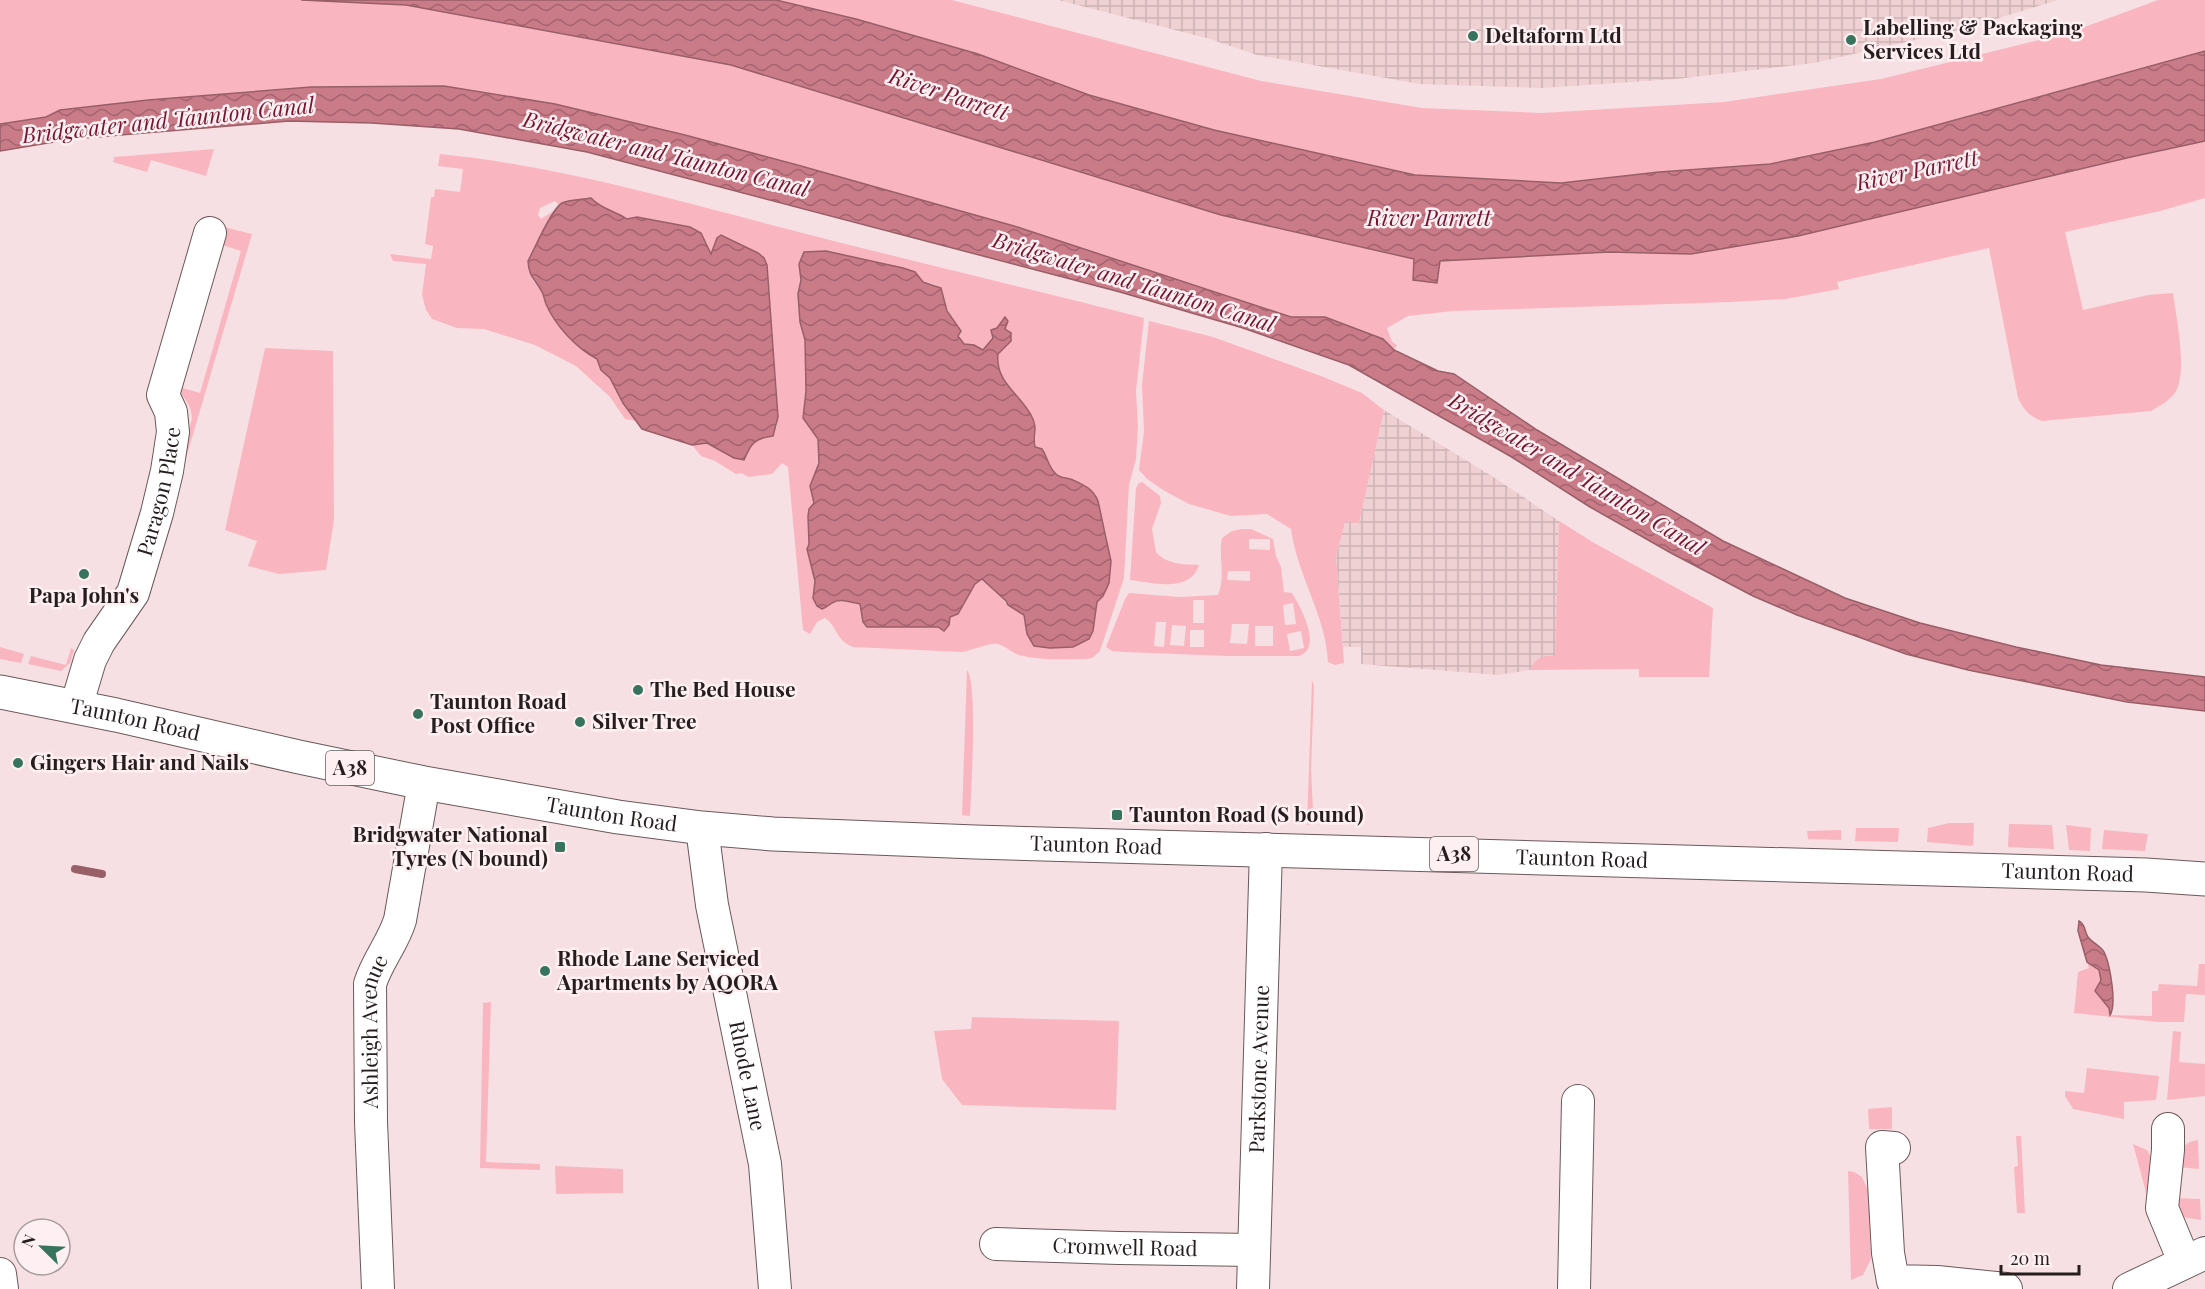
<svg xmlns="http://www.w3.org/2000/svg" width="2205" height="1289" font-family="'Playfair Display',serif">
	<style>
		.industrial { fill: url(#industrial-grid) }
		.green { fill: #fab6c0; fill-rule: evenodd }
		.water { fill: url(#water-waves); stroke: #985f68; stroke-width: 1.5 }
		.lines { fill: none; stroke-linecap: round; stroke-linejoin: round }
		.stream { stroke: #985f68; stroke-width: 8 }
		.minor-casing { stroke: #6b585a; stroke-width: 34 }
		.primary-casing { stroke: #6b585a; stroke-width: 35 }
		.minor { stroke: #fff; stroke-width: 32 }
		.primary { stroke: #fff; stroke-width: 33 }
		.poi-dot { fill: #38735d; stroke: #fef0f2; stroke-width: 2 }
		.labels { text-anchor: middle; stroke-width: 5; stroke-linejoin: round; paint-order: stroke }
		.shield { fill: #fef0f2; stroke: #665c5e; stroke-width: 1.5 }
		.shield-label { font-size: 20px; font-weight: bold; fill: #251d1e }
		.poi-label { font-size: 21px; font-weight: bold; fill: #251d1e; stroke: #fef0f2; text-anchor: start }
		.street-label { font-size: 21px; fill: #251d1e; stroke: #fef0f2 }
		.water-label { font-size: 22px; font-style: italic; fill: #751531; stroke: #fef0f2 }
	</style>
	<defs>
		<pattern id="industrial-grid" width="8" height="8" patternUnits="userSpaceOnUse" patternTransform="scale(1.5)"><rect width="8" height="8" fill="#efd1d4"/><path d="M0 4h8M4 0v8" fill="none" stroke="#cdb3b6"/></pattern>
		<pattern id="water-waves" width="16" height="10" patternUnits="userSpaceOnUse" patternTransform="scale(1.5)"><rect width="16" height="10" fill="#ca7b88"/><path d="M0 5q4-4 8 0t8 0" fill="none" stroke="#a4646f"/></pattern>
	</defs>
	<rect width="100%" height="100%" fill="#f7e0e3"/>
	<path class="industrial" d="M 1058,0 L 2058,0 L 1963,29 L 1814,63 L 1676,79 L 1543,88 L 1419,84 L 1257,55 L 1210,39 Z
		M 1384,410 L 1495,478 L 1559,521 L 1555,669 L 1530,670 L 1498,675 L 1361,664 L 1361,647 L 1343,647 L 1336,557 L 1345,521 L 1359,523 Z"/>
	<path class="green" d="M 0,0 L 301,0 L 406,5 L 731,65 L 1221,215 L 1414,259 L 1440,261 L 1609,252 L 1691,254 L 2205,141 L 2205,198 L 2160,211 L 2065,232 L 2083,310 L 2148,295 L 2173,293 C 2176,317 2189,375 2174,394 C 2168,402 2159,406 2151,411 L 2042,421 C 2029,416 2024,410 2018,398 L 1989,248 L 1837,282 L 1839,289 L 1786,299 L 1731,302 L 1453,311 L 1408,316 L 1387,328 L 1392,342 L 1397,345 L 1394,350 L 1386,344 L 1325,317 L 1291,317 L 1014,226 L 444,86 L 311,87 L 148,100 L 60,110 L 46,117 L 0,124 Z
		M 776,0 L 952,0 L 1261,81 L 1422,108 L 1542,113 L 1724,102 L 1881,79 L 2071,32 L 2158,0 L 2205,0 L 2205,51 L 1875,142 L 1770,164 L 1659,172 L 1561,183 L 1415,175 L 1214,130 L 1089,95 L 978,54 L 856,19 Z
		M 214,149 L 206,176 L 151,160 L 147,172 L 113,162 L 114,157 Z
		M 440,154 C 561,166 678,201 795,231 C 911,261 1028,288 1144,318 L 1136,391 L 1138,426 L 1136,459 L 1129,485 L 1124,578 L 1100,651 L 1092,658 L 1086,659 C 1064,659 1041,661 1019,655 C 1012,653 1006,646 998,644 C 992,642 971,650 962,652 L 853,647 C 835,640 838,627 825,618 L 817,622 L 810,634 L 803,630 L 788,467 L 782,463 L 772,474 L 749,477 L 741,473 L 736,474 L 715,461 L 701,456 L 692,445 L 707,443 L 734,458 L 743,460 C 751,443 761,436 777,427 L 777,392 L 767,265 L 738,243 L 721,235 L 717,238 L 711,254 L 708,251 L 707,243 L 690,227 L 637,217 L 627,219 L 598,206 L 591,198 L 565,201 L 559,205 L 555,201 L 540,208 L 538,215 L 541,219 L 558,208 L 528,261 L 533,281 L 543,291 L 545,302 L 556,321 L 579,346 L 597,359 L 601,370 L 610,378 L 623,403 L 636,421 L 625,419 L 610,397 L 576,366 L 535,345 L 484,329 L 457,328 L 432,319 L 426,310 L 422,295 L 426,264 L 393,261 L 390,254 L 431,259 L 433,246 L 425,244 L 431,197 L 434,197 L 435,189 L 460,192 L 463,169 L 438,166 ZM 826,251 L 936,285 L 963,344 L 974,345 L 983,350 L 993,337 L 991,330 L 997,328 L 1003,319 L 1008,322 L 1005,329 L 1008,344 L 998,354 C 995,382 1020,392 1031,415 C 1033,420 1036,429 1036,434 C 1036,440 1034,442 1036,448 L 1043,449 L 1049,467 L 1058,477 L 1073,480 L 1084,485 L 1095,494 L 1106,533 L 1111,561 L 1109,583 L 1103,596 L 1097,602 L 1093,631 L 1081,644 L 1050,648 L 1024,615 L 1008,605 L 982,579 L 975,584 L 958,613 L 953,614 L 938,627 L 867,627 L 863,622 L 860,604 C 847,601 837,599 827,607 L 814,598 L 815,581 L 807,549 L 809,545 L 808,516 L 809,509 L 814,503 L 810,486 L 819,463 L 818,439 L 804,418 L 806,391 L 805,340 L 800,322 L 798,294 L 801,280 L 799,264 L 805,252 Z
		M 224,227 L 252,234 L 171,509 L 192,418 C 191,401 182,400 179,387 L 200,393 L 241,251 L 219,244 Z
		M 1149,321 L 1213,337 L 1321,376 L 1362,393 L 1384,410 L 1359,523 L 1345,522 L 1336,557 L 1344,663 L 1335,665 L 1328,662 C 1326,616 1297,575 1291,529 L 1267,514 L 1231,516 L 1189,504 L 1163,490 L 1147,479 L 1139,470 L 1144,431 L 1142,385 Z
		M 265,348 L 333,351 L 334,520 L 326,570 L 279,574 L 248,566 L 257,541 L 225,530 Z
		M 1142,482 L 1160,496 L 1161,503 L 1152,529 L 1156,552 C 1167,565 1183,564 1199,565 C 1190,593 1154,583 1130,580 L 1136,488 L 1139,483 Z
		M 1559,521 L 1596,544 L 1713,608 L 1709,677 L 1639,677 L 1639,669 L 1530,670 C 1535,658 1543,655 1555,656 Z
		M 1242,529 L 1251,529 L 1273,539 L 1276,556 L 1281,567 L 1284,592 L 1292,593 C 1301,608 1323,647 1299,656 L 1228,656 L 1124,652 L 1112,651 L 1106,647 L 1125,599 L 1129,593 L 1179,597 L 1218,595 C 1226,575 1218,557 1222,538 L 1232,531 ZM 1249,539 L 1270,539 L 1270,550 L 1249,549 ZM 1228,571 L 1250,571 L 1250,581 L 1227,580 ZM 1193,600 L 1204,600 L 1204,623 L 1193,623 ZM 1293,603 L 1296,624 L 1285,625 L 1283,605 ZM 1156,622 L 1166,622 L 1164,647 L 1154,646 ZM 1232,624 L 1249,624 L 1247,644 L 1230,643 ZM 1172,625 L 1186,626 L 1184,646 L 1170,645 ZM 1255,626 L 1273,626 L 1273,646 L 1255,646 ZM 1204,630 L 1204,647 L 1190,647 L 1190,630 ZM 1301,631 L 1304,648 L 1290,651 L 1287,634 Z
		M 0,647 L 24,654 L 21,663 L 0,659 Z
		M 71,648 L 74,650 L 70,663 L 61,671 L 28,664 L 31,656 L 66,665 Z
		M 967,670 C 978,683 971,792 970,816 L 962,815 Z
		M 1312,680 L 1314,686 L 1311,769 L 1313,811 L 1311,824 L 1307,825 Z
		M 1949,823 L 1974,823 L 1973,846 L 1927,842 L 1928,828 Z
		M 2009,824 L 2052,825 L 2054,849 L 2008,847 Z
		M 2066,825 L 2091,828 L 2090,851 L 2069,850 Z
		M 1856,828 L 1899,828 L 1898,842 L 1855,841 Z
		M 1841,830 L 1841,840 L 1808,839 L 1807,831 Z
		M 2104,830 L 2148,834 L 2145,851 L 2102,849 Z
		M 2087,962 L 2099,970 L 2101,980 L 2095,991 L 2109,1008 L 2110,1015 L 2152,1016 L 2152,991 L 2158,991 L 2159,984 L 2197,986 L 2199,964 L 2205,964 L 2205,995 L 2186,994 L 2184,1022 L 2159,1022 L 2074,1013 L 2078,972 L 2089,968 Z
		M 491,1002 L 486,1162 L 540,1164 L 540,1170 L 480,1168 L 483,1003 Z
		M 972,1017 L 1119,1021 L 1116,1110 L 962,1105 L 942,1079 L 934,1031 L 971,1029 Z
		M 2173,1031 L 2181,1032 L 2179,1062 L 2205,1064 L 2205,1096 L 2167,1100 Z
		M 2087,1068 L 2159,1076 L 2156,1100 L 2124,1102 L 2124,1119 L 2073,1109 L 2065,1096 L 2065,1091 L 2084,1093 Z
		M 1892,1107 L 1892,1129 L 1869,1129 L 1868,1109 Z
		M 2016,1136 L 2021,1136 L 2025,1213 L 2017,1213 L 2014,1167 L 2018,1166 Z
		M 2198,1140 L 2199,1169 L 2177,1167 C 2181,1153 2181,1142 2198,1140 Z
		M 2133,1144 L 2147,1150 L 2153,1161 L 2151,1211 Z
		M 555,1166 L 623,1169 L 623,1193 L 556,1194 Z
		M 1848,1171 L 1854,1172 L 1862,1177 L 1868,1190 L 1871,1259 L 1863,1275 L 1851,1280 Z
		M 2173,1198 L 2200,1199 L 2201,1220 L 2175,1216 Z"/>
	<path class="water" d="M 301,0 L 776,0 L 856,19 L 978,54 L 1089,95 L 1214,130 L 1415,175 L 1561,183 L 1659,172 L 1770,164 L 1875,142 L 2205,51 L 2205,141 L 2131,157 L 1798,236 L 1691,254 L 1609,252 L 1440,261 L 1437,283 L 1413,280 L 1414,259 L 1221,215 L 731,65 L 406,5 Z
		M 444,86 L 555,104 L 685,135 L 801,166 L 1014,226 L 1291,317 L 1325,317 L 1383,339 L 1394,350 L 1438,371 L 1454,374 L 1537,430 L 1723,541 L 1845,598 L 1920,623 L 2016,647 L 2101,665 L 2205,677 L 2205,711 L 2127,702 L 1968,670 L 1906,654 L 1797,615 L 1753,596 L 1671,553 L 1590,507 L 1510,456 L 1349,365 L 1243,328 L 1120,292 L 587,152 L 459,129 L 372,123 L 289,121 L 72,139 L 0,151 L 0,124 L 46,117 L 60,110 L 148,100 L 311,87 Z
		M 591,198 C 601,209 615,211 627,219 L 637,217 L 690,227 L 701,233 L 711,254 L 717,238 L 721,235 L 758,253 L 764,258 L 767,265 L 778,417 L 773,436 C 755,438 751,443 744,460 L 734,458 L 707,443 L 692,445 L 642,429 L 623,403 L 610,378 L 601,370 L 597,359 C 576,348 555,325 546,304 C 544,299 544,294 541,290 C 534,278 529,277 528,261 C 535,248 551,210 562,203 C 569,199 582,200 591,198 Z
		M 826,251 L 903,268 L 915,272 L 923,282 L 941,288 L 947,311 L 961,331 L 958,336 L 964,344 L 974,345 L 983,350 L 993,338 L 991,330 L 997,328 L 1005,317 L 1008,321 L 1005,329 L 1011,333 L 1011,341 L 998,354 C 995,382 1019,393 1031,415 C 1039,429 1032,436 1035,447 L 1042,449 C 1048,458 1048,467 1056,474 C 1061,479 1067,477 1073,480 C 1084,485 1093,489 1098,501 L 1111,561 L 1109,583 L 1103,596 L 1097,602 L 1093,631 L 1089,639 L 1073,647 L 1050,648 L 1034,646 L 1027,634 L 1024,615 L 1008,605 L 1006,601 L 982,579 L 975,584 L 958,614 L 950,617 L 949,625 L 944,631 L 938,627 L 867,627 L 863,622 L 860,604 C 851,602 840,598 832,603 C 829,605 826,608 822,609 L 817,606 L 813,598 L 815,581 L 807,549 L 809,544 L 808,516 L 809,509 L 814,503 L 810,486 L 819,463 L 818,439 L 803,418 L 806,391 L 805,340 L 800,322 L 798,294 L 801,280 L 799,264 L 804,252 Z
		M 2079,921 C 2086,925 2084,931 2088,937 C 2093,944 2102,946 2105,954 C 2110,966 2117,1004 2110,1015 L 2109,1008 L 2095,991 L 2101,980 L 2099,970 L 2087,962 L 2078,931 Z"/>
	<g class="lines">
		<path class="stream" d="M 75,869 L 102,874"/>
		<g class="minor-casing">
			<g id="minor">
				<path id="s1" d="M 76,707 L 90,660 L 99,642 L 133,593 L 157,513 L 167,471 L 173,432 L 171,412 L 163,395 L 210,233"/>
				<path id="s2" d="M 702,828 L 712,905 L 765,1164 L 775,1289"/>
				<path d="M 2168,1129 L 2168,1150 L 2162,1208 L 2184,1261"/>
				<path d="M 1894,1148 L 1882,1147 L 1888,1253 L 1893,1281 L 1937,1282 L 2006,1289"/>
				<path id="s3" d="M 996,1244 L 1119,1248 L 1254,1250"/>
				<path d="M 0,1274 L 2,1289"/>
				<path id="s4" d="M 378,1289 L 371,1122 L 370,984 C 377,961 393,943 400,920 L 424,783"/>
				<path id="s5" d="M 1253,1289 L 1266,849"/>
				<path d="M 1574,1289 L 1578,1101"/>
				<path d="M 2129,1289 L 2205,1253"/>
			</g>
		</g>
		<g class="primary-casing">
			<g id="primary">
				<path id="s6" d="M 0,692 L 116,715 L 299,757 L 424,783 L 618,817 L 702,828 L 773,834 L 975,842 L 2146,875 L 2205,879"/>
			</g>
		</g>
		<use href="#minor" class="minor"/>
		<use href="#primary" class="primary"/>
	</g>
	<g class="poi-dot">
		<circle cx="1473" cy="36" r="6"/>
		<circle cx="1851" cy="40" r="6"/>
		<circle cx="84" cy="574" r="6"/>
		<circle cx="638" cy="690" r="6"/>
		<circle cx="418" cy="714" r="6"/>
		<circle cx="580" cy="722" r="6"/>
		<circle cx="18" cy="763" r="6"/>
		<rect x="1111" y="809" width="12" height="12" rx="3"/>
		<rect x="554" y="841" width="12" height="12" rx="3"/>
		<circle cx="545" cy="971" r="6"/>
	</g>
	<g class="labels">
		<g class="shield">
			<rect x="326" y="751" width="48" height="34" rx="4.5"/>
			<rect x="1430" y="837" width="48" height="34" rx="4.5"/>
		</g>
		<g class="shield-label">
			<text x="350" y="775">A38</text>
			<text x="1454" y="861">A38</text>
		</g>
		<g class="poi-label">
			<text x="1863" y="35">Labelling &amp; Packaging<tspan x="1863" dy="24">Services Ltd</tspan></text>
			<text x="1485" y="43">Deltaform Ltd</text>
			<text x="84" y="603" text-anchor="middle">Papa John's</text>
			<text x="650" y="697">The Bed House</text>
			<text x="430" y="709">Taunton Road<tspan x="430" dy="24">Post Office</tspan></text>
			<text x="592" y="729">Silver Tree</text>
			<text x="30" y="770">Gingers Hair and Nails</text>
			<text x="1129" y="822">Taunton Road (S bound)</text>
			<text x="548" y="842" text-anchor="end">Bridgwater National<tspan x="548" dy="24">Tyres (N bound)</tspan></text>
			<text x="557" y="966">Rhode Lane Serviced<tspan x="557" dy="24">Apartments by AQORA</tspan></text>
		</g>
		<g class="street-label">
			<text dy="7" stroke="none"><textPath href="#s1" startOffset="234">Paragon Place</textPath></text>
			<text dy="7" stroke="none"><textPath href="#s6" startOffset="138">Taunton Road</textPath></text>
			<text dy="7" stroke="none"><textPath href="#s6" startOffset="624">Taunton Road</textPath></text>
			<text dy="7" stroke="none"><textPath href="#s6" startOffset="1110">Taunton Road</textPath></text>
			<text dy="7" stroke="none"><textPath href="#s6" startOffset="1596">Taunton Road</textPath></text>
			<text dy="7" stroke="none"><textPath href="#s6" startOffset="2082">Taunton Road</textPath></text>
			<text dy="7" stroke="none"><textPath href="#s4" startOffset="258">Ashleigh Avenue</textPath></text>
			<text dy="7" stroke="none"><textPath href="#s5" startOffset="220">Parkstone Avenue</textPath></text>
			<text dy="7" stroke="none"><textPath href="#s2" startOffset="252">Rhode Lane</textPath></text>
			<text dy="7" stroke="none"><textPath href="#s3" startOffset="129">Cromwell Road</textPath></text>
		</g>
		<g class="water-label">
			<text transform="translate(949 94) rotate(18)" y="8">River Parrett</text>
			<text transform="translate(168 120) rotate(-6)" y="8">Bridgwater and Taunton Canal</text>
			<text transform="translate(666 154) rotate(14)" y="8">Bridgwater and Taunton Canal</text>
			<text transform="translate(1917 170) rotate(-12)" y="8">River Parrett</text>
			<text x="1429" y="226">River Parrett</text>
			<text transform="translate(1134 282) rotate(17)" y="8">Bridgwater and Taunton Canal</text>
			<text transform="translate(1577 474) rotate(31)" y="8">Bridgwater and Taunton Canal</text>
		</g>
	</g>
	<g transform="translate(42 1247) rotate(294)"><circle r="28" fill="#fef0f2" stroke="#a79c9d" stroke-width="1.5"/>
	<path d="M0-4.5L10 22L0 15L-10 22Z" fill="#38735d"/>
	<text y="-9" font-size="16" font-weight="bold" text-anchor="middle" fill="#251d1e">N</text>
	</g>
	<path d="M2001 1265v9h78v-9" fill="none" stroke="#251d1e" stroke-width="3"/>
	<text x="2010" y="1265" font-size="18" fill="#251d1e" stroke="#fef0f2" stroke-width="4.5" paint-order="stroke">20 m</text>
</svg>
